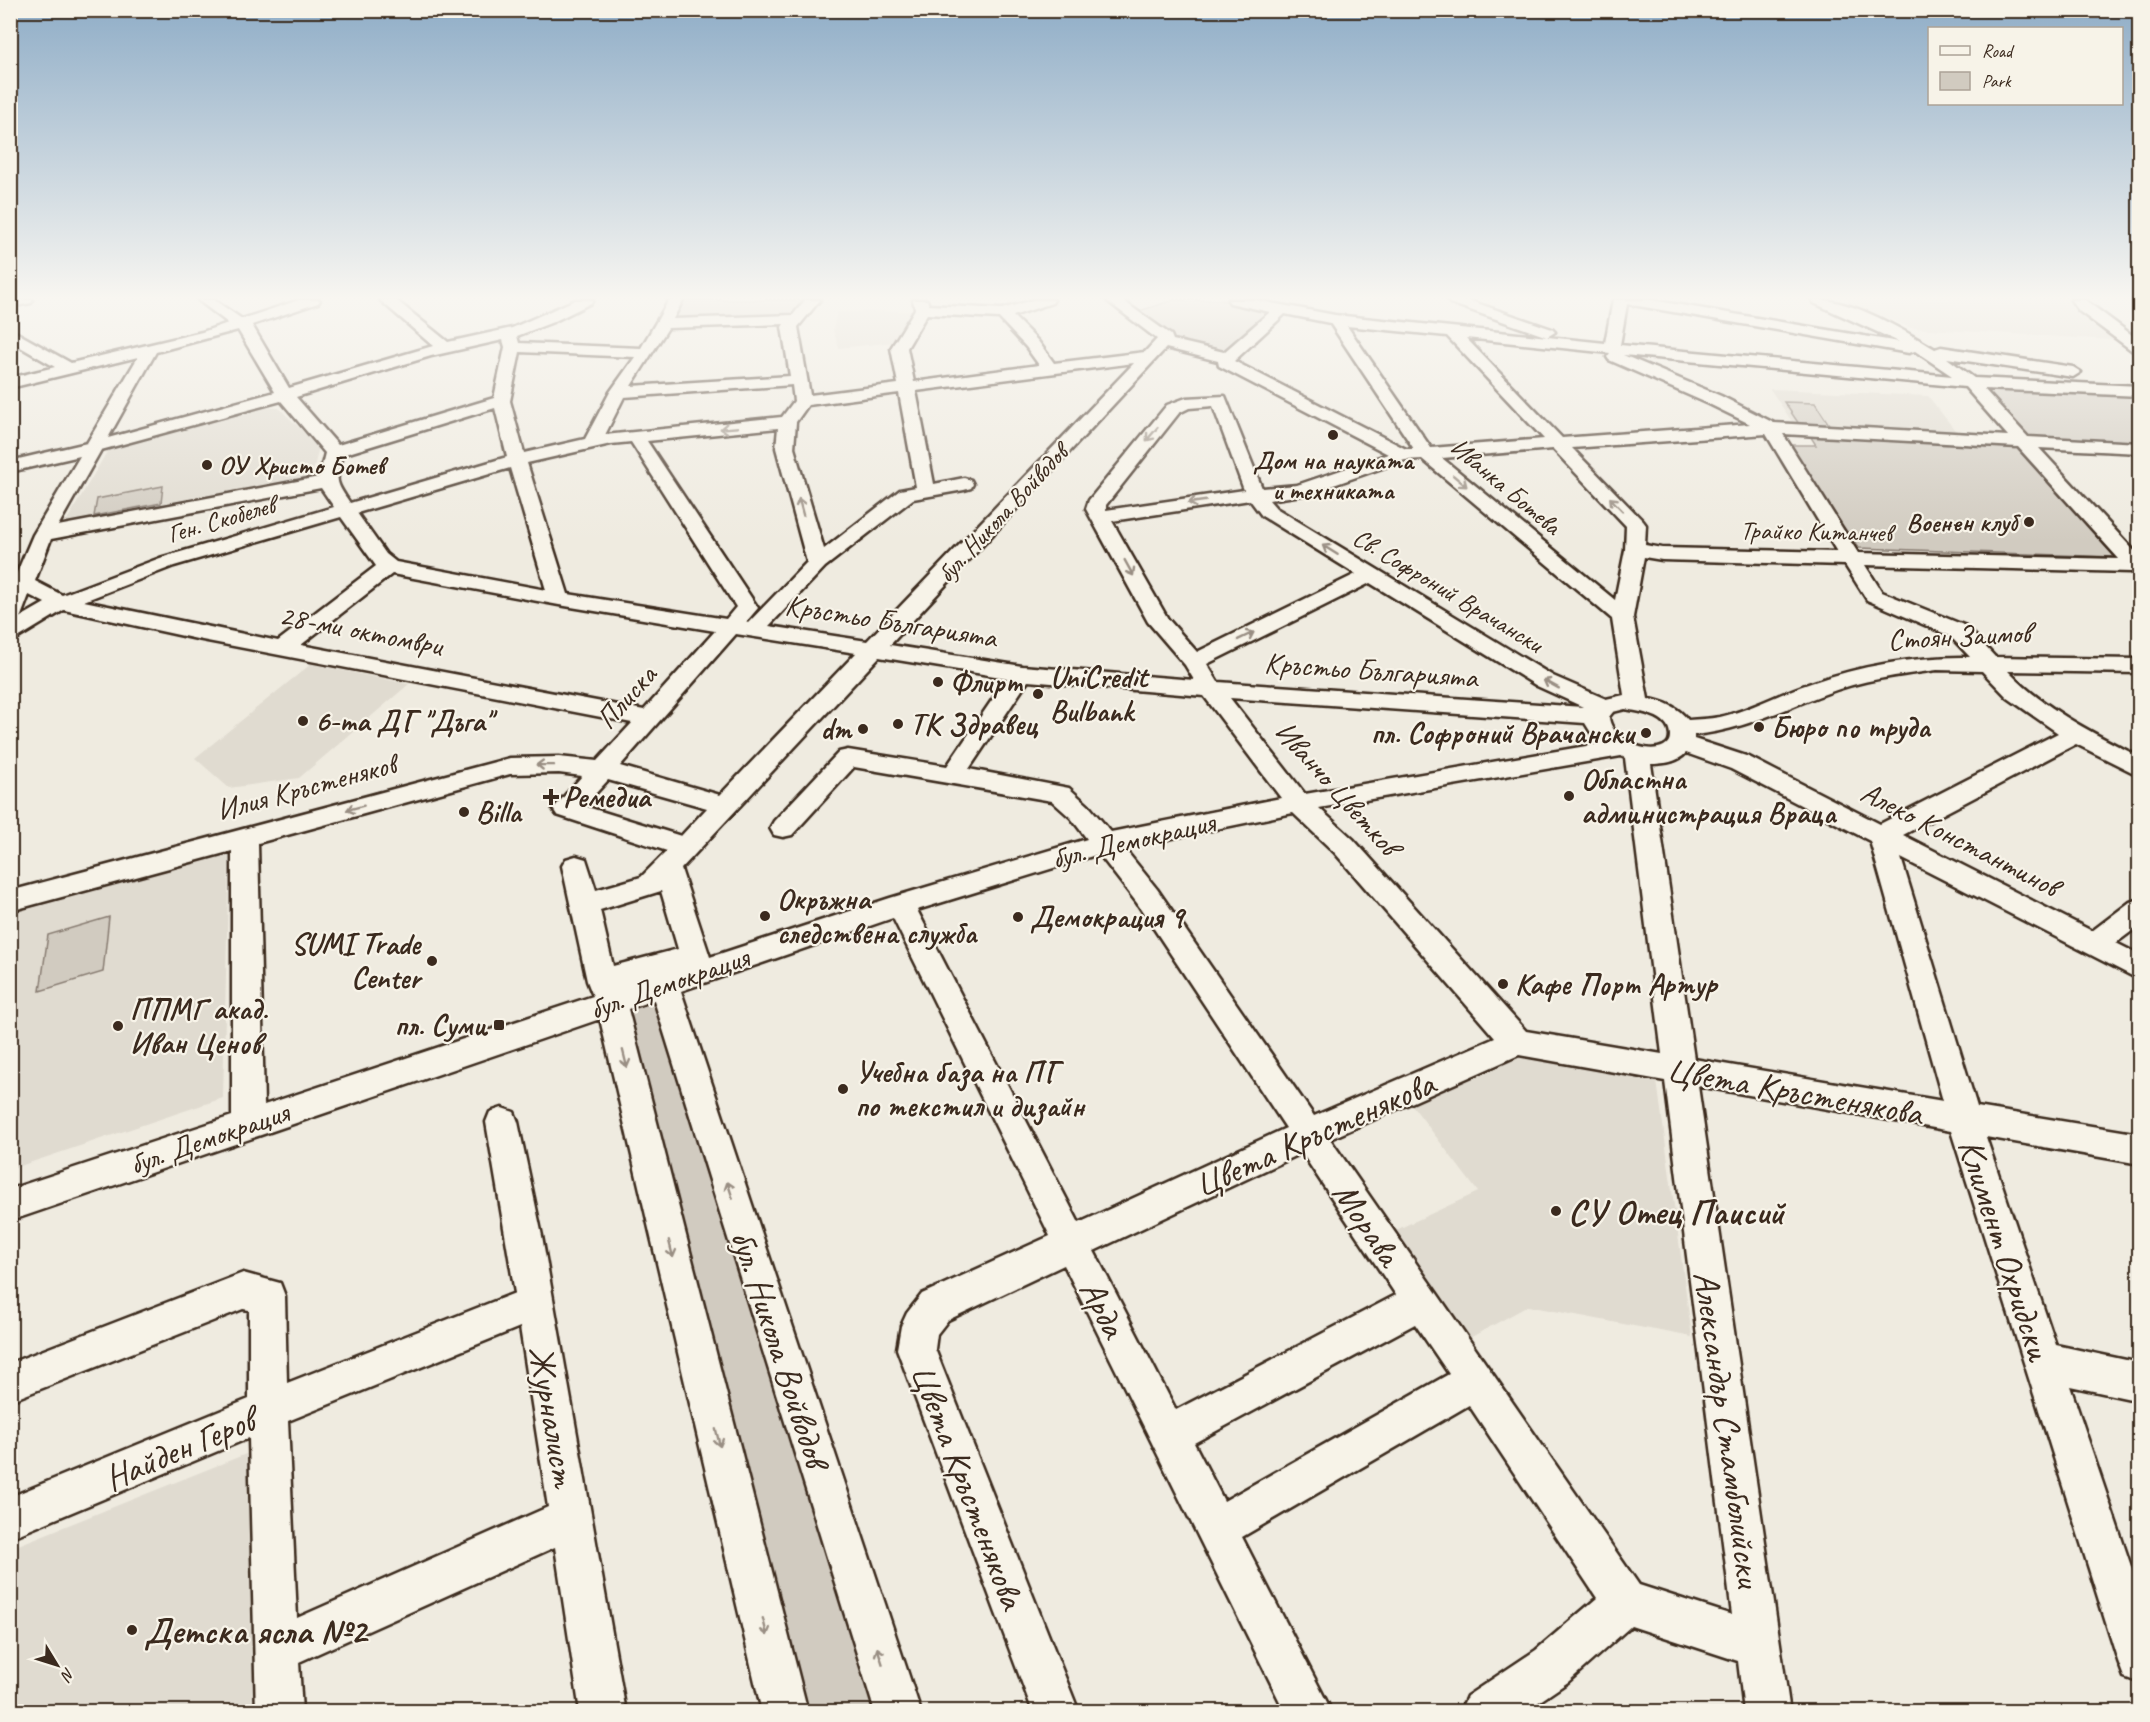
<svg xmlns="http://www.w3.org/2000/svg" width="2150" height="1722" font-family="Caveat,sans-serif">
	<style>
		.built { fill: #e0dbd0 }
		.green { fill: #d1cbc0; stroke: #867a6f; stroke-width: 1.5 }
		.lines { fill: none; stroke-linecap: round; stroke-linejoin: round }
		.minor-casing { stroke: #3b2a1e; stroke-width: 5 }
		.minor { fill: #f7f3e8; fill-rule: evenodd }
		.oneway { stroke: #998e83 }
		.poi-dot { fill: #3b2a1e; stroke: #f7f3e8; stroke-width: 2 }
		.labels { text-anchor: middle; stroke-width: 4.5; stroke-linejoin: round; paint-order: stroke }
		.far-poi-label { font-size: 26px; font-weight: bold; fill: #3b2a1e; stroke: #f7f3e8 }
		.far-street-label { font-size: 26px; fill: #3b2a1e; stroke: #f7f3e8 }
		.street-label { font-size: 30px; fill: #3b2a1e; stroke: #f7f3e8 }
		.poi-label { font-size: 30px; font-weight: bold; fill: #3b2a1e; stroke: #f7f3e8; text-anchor: start }
		.near-street-label { font-size: 36px; fill: #3b2a1e; stroke: #f7f3e8 }
		.near-poi-label { font-size: 36px; font-weight: bold; fill: #3b2a1e; stroke: #f7f3e8; text-anchor: start }
	</style>
	<rect width="100%" height="100%" fill="#efebe0"/>
	<filter id="ink" filterUnits="userSpaceOnUse"><feTurbulence type="fractalNoise" baseFrequency=".0167" numOctaves="2"/><feDisplacementMap in="SourceGraphic" scale="12" xChannelSelector="R" yChannelSelector="G"/><feConvolveMatrix kernelMatrix="1 2 1 2 8 2 1 2 1" color-interpolation-filters="sRGB"/></filter>
	<g filter="url(#ink)">
		<path class="built" d="M 1843,300 L 2078,300 L 2084,308 L 2128,341 L 1911,328 Z
			M 917,311 L 895,342 L 839,348 L 833,330 L 837,312 Z
			M 1770,389 L 1928,396 L 1958,434 L 1795,426 Z
			M 254,407 L 279,408 L 319,447 L 311,480 L 63,527 L 108,450 Z
			M 311,664 L 409,684 L 299,778 L 229,788 L 195,758 Z
			M 229,853 L 223,1098 L 11,1169 L 11,914 Z
			M 1517,1055 L 1657,1081 L 1692,1337 L 1528,1306 L 1466,1340 L 1396,1230 L 1478,1192 L 1412,1105 Z
			M 251,1452 L 255,1711 L 11,1712 L 11,1548 Z"/>
		<path class="green" d="M 677,300 L 806,300 L 794,315 L 675,320 Z
			M 1174,300 L 1220,300 L 1269,311 L 1223,352 L 1175,340 L 1139,311 Z
			M 1979,387 L 2139,394 L 2139,445 L 2026,438 Z
			M 1784,402 L 1815,403 L 1830,426 L 1799,424 Z
			M 1809,434 L 2013,444 L 2115,557 L 1859,548 L 1781,445 L 1816,445 Z
			M 163,486 L 161,503 L 94,516 L 97,499 Z
			M 109,917 L 103,972 L 40,991 L 48,935 Z
			M 664,984 L 899,1711 L 800,1711 L 611,1003 Z"/>
		<g class="lines">
			<g class="minor-casing">
				<path id="minor" d="M 10,300 L 33,300 L 31,303 L 10,307 Z
					M 198,300 L 214,300 L 242,319 L 299,300 L 320,300 L 318,303 L 252,325 L 289,388 L 433,346 L 380,300 L 396,300 L 448,342 L 512,328 L 575,300 L 593,300 L 591,303 L 553,322 L 517,336 L 519,343 L 641,348 L 669,300 L 683,300 L 673,319 L 793,315 L 805,300 L 820,300 L 798,327 L 810,395 L 898,384 L 891,348 L 915,309 L 913,300 L 927,300 L 929,305 L 1002,309 L 1033,300 L 1054,300 L 1052,303 L 1013,316 L 1038,341 L 1054,363 L 1145,352 L 1157,339 L 1106,300 L 1122,300 L 1171,335 L 1173,340 L 1224,352 L 1270,312 L 1230,303 L 1228,300 L 1255,300 L 1335,315 L 1605,343 L 1613,300 L 1651,300 L 1899,342 L 1814,303 L 1812,300 C 1849,297 1903,330 1935,349 L 1941,347 L 2073,367 L 2081,372 L 2073,377 L 1947,358 L 1974,378 L 2140,386 L 2140,396 L 1984,389 L 2028,437 L 2140,443 L 2140,453 L 2039,448 L 2140,557 L 2140,576 L 2131,572 L 1865,565 L 1882,592 L 1966,626 L 1995,657 L 2140,659 L 2140,673 L 2008,671 C 2044,709 2093,733 2140,757 L 2140,776 L 2076,744 L 1903,835 L 2092,931 L 2130,902 L 2140,899 L 2140,925 L 2116,943 L 2140,955 L 2140,980 L 1901,858 L 1977,1107 L 2140,1134 L 2140,1164 L 1986,1137 L 2056,1345 L 2140,1363 L 2140,1401 L 2070,1386 L 2140,1593 L 2140,1683 L 2124,1677 L 2118,1661 L 1951,1131 L 1698,1086 L 1790,1712 L 1744,1712 L 1738,1661 L 1631,1626 L 1568,1682 L 1524,1712 L 1460,1712 L 1467,1696 L 1536,1650 L 1597,1598 L 1469,1405 L 1242,1537 L 1332,1712 L 1285,1712 L 1064,1265 L 948,1320 L 937,1334 L 935,1349 L 1079,1712 L 1033,1712 L 897,1349 L 901,1326 L 907,1313 L 922,1294 L 1050,1236 L 893,918 L 681,991 L 921,1712 L 875,1712 L 654,1000 L 628,1009 L 808,1712 L 762,1712 L 600,1019 L 10,1221 L 10,1189 L 232,1116 L 232,851 L 10,911 L 10,891 L 510,758 L 559,757 L 597,761 L 632,723 L 197,639 L 64,610 L 18,638 L 10,639 L 10,624 L 14,622 L 10,622 L 10,589 L 33,535 L 80,456 L 10,472 L 10,461 L 87,443 L 138,357 L 10,388 L 10,378 L 55,367 L 10,341 L 10,329 L 71,363 L 202,332 L 228,323 ZM 1627,304 L 1909,353 L 1915,351 L 1952,376 L 1620,345 ZM 927,314 L 999,318 L 1026,347 L 1039,365 L 914,382 L 907,348 ZM 1285,314 L 1330,323 L 1414,449 L 1406,449 L 1234,361 ZM 784,324 L 782,327 L 790,376 L 631,386 L 668,328 ZM 1347,326 L 1447,336 L 1544,439 L 1431,448 ZM 238,330 L 275,392 L 108,438 L 156,352 ZM 1466,338 L 1610,353 L 1607,357 L 1609,360 L 1709,404 L 1750,424 L 1562,438 ZM 503,340 L 505,347 L 494,398 L 338,445 L 296,397 L 431,356 ZM 1166,348 L 1218,361 L 1219,366 L 1388,454 L 1297,485 L 1262,488 L 1225,396 L 1186,398 L 1167,405 L 1089,500 L 1086,509 L 1148,622 L 1185,665 L 1194,680 L 1022,666 L 890,645 ZM 520,352 L 635,357 L 610,392 L 585,439 L 524,453 L 510,401 ZM 1623,355 L 1965,387 L 2008,436 L 1774,423 L 1721,396 ZM 1134,363 L 867,641 L 769,626 L 825,567 L 913,499 L 964,490 L 971,488 L 973,484 L 971,480 L 964,478 L 934,484 L 916,391 ZM 792,385 L 794,401 L 782,417 L 605,435 L 624,397 ZM 899,393 L 916,487 L 900,490 L 824,549 L 794,448 L 796,422 L 808,405 ZM 281,401 L 325,453 L 319,477 L 58,526 L 101,450 ZM 1213,406 L 1244,490 L 1106,510 L 1106,505 L 1179,413 L 1189,408 ZM 495,408 L 507,457 L 350,503 C 334,480 336,481 342,455 ZM 778,428 L 776,448 L 807,562 L 748,623 L 746,622 L 758,608 L 647,441 ZM 1766,434 L 1837,552 L 1662,548 L 1645,545 L 1646,525 L 1643,521 L 1572,448 ZM 1783,434 L 2018,447 L 2119,559 L 1858,553 ZM 631,442 L 736,607 L 726,619 L 568,594 L 527,463 L 611,444 ZM 1553,449 L 1626,526 L 1625,550 L 1615,600 L 1442,458 ZM 1422,459 L 1612,619 L 1624,695 L 1606,699 L 1553,676 L 1276,508 L 1269,500 L 1308,494 L 1405,460 ZM 510,468 L 546,590 L 396,562 L 386,554 L 357,513 ZM 321,488 L 334,507 L 160,558 L 62,595 L 35,581 L 51,539 ZM 1250,500 L 1262,516 L 1356,574 L 1197,652 L 1168,619 L 1112,521 ZM 341,517 L 376,566 L 278,641 L 84,601 L 174,566 ZM 1644,557 L 1662,560 L 1845,565 L 1867,600 L 1950,636 L 1970,657 C 1915,656 1863,665 1811,683 C 1780,693 1751,710 1720,717 C 1709,719 1698,719 1688,720 C 1678,707 1664,701 1648,699 L 1633,617 ZM 392,574 L 559,605 L 715,631 L 644,710 L 301,645 ZM 1370,583 L 1537,686 L 1583,707 L 1218,682 L 1207,664 ZM 29,595 L 45,603 L 19,618 L 21,616 ZM 736,634 L 856,653 L 720,795 L 620,766 ZM 879,657 L 1007,678 L 947,766 L 848,750 L 839,752 L 774,821 L 770,828 L 774,835 L 783,837 L 792,835 L 854,767 L 1052,801 L 1071,818 L 1087,839 L 890,898 L 710,957 L 681,869 ZM 1937,670 L 1982,671 L 2008,698 L 2058,733 L 1880,824 L 1749,757 L 1694,739 L 1694,735 C 1741,731 1781,710 1825,694 C 1861,680 1899,675 1937,670 ZM 1028,681 L 1204,696 L 1281,798 L 1111,832 L 1089,806 L 1069,788 L 969,769 ZM 1230,698 L 1585,723 L 1598,744 L 1305,794 ZM 1625,709 C 1640,712 1670,715 1670,735 C 1670,740 1669,743 1664,746 C 1645,756 1610,737 1609,717 L 1613,712 ZM 1686,753 L 1731,769 L 1870,841 L 1943,1101 L 1694,1059 L 1651,764 C 1663,764 1678,762 1686,753 ZM 1621,756 L 1625,758 L 1662,1054 L 1526,1031 L 1353,839 L 1319,808 ZM 559,773 L 582,776 L 553,809 L 557,815 L 667,851 L 641,877 L 596,890 L 586,859 L 576,856 L 566,859 L 562,866 L 587,981 L 593,996 L 264,1105 L 258,843 L 510,774 ZM 608,780 L 707,808 L 681,836 L 584,806 ZM 1293,813 L 1335,853 L 1495,1038 L 1314,1116 L 1157,889 L 1124,848 ZM 1099,854 L 1137,903 L 1286,1128 L 1079,1223 L 917,910 ZM 661,891 L 678,949 L 613,966 L 600,910 ZM 1519,1055 L 1665,1081 L 1732,1615 L 1639,1585 L 1330,1139 ZM 1302,1153 L 1396,1295 L 1176,1410 L 1094,1251 ZM 1415,1324 L 1449,1374 L 1224,1501 L 1194,1443 Z
					M 1448,300 L 1468,300 L 1552,329 L 1555,332 L 1547,337 L 1542,335 L 1450,303 Z
					M 2071,300 L 2085,300 L 2140,341 L 2140,354 L 2134,352 L 2079,311 Z
					M 502,1108 L 514,1112 L 518,1122 L 542,1236 L 626,1712 L 580,1712 L 555,1547 L 299,1662 L 302,1712 L 256,1712 L 249,1438 L 10,1538 L 10,1497 L 249,1399 L 249,1310 L 243,1309 L 10,1401 L 10,1363 L 243,1273 L 280,1283 L 285,1296 L 287,1383 L 515,1293 L 486,1122 L 490,1112 ZM 520,1327 L 548,1507 L 297,1618 L 288,1421 Z"/>
			</g>
			<use href="#minor" class="minor"/>
		</g>
		<defs><path id="oneway-shaft" d="M-6 0H5M1.5-3L5.5 0L1.5 3" fill="none" stroke-width="1.6" stroke-linecap="round" stroke-linejoin="round" transform="scale(1.5)"/></defs>
		<g class="oneway">
			<use href="#oneway-shaft" transform="translate(729 428) rotate(175)"/>
			<use href="#oneway-shaft" transform="translate(1152 434) rotate(130)"/>
			<use href="#oneway-shaft" transform="translate(1460 481) rotate(40)"/>
			<use href="#oneway-shaft" transform="translate(1197 502) rotate(172)"/>
			<use href="#oneway-shaft" transform="translate(1616 504) rotate(-134)"/>
			<use href="#oneway-shaft" transform="translate(801 507) rotate(-105)"/>
			<use href="#oneway-shaft" transform="translate(1330 550) rotate(-148)"/>
			<use href="#oneway-shaft" transform="translate(1129 568) rotate(61)"/>
			<use href="#oneway-shaft" transform="translate(1246 636) rotate(-26)"/>
			<use href="#oneway-shaft" transform="translate(1551 684) rotate(-151)"/>
			<use href="#oneway-shaft" transform="translate(545 765) rotate(-179)"/>
			<use href="#oneway-shaft" transform="translate(355 808) rotate(165)"/>
			<use href="#oneway-shaft" transform="translate(625 1059) rotate(76)"/>
			<use href="#oneway-shaft" transform="translate(730 1190) rotate(-108)"/>
			<use href="#oneway-shaft" transform="translate(671 1249) rotate(76)"/>
			<use href="#oneway-shaft" transform="translate(718 1438) rotate(76)"/>
			<use href="#oneway-shaft" transform="translate(765 1627) rotate(76)"/>
			<use href="#oneway-shaft" transform="translate(880 1656) rotate(-108)"/>
		</g>
	</g>
	<linearGradient id="sky" x2="0" y2="1"><stop stop-color="#8fadc7"/><stop offset="0.55" stop-color="#f8f6f1"/><stop offset="1" stop-color="#f8f6f1" stop-opacity="0"/></linearGradient>
	<rect width="2150" height="541" fill="url(#sky)"/>
	<g class="poi-dot">
		<circle cx="1333" cy="435" r="6"/>
		<circle cx="207" cy="465" r="6"/>
		<circle cx="2029" cy="522" r="6"/>
		<circle cx="938" cy="682" r="6"/>
		<circle cx="1038" cy="694" r="6"/>
		<circle cx="303" cy="721" r="6"/>
		<circle cx="898" cy="724" r="6"/>
		<circle cx="1759" cy="727" r="6"/>
		<circle cx="863" cy="729" r="6"/>
		<circle cx="1646" cy="733" r="6"/>
		<circle cx="1569" cy="796" r="6"/>
		<path d="M548 788h6v6h6v6h-6v6h-6v-6h-6v-6h6z"/>
		<circle cx="464" cy="812" r="6"/>
		<circle cx="765" cy="916" r="6"/>
		<circle cx="1018" cy="917" r="6"/>
		<circle cx="432" cy="961" r="6"/>
		<circle cx="1503" cy="984" r="6"/>
		<rect x="493" y="1019" width="12" height="12" rx="3"/>
		<circle cx="118" cy="1026" r="6"/>
		<circle cx="843" cy="1089" r="6"/>
		<circle cx="1556" cy="1211" r="6"/>
		<circle cx="132" cy="1630" r="6"/>
	</g>
	<g class="labels">
		<g class="far-poi-label">
			<text x="1333" y="469">Дом на науката<tspan x="1333" dy="30">и техниката</tspan></text>
			<text x="219" y="474" text-anchor="start">ОУ Христо Ботев</text>
			<text x="2017" y="531" text-anchor="end">Военен клуб</text>
		</g>
		<g class="far-street-label">
			<text transform="translate(1506 486) rotate(40)" y="9">Иванка Ботева</text>
			<text transform="translate(1002 513) rotate(-47)" y="9">бул. Никола Войводов</text>
			<text transform="translate(221 519) rotate(-16)" y="9">Ген. Скобелев</text>
			<text transform="translate(1816 531) rotate(1)" y="9">Трайко Китанчев</text>
			<text transform="translate(1448 590) rotate(31)" y="9">Св. Софроний Врачански</text>
		</g>
		<g class="street-label">
			<text transform="translate(891 621) rotate(9)" y="10">Кръстьо Българията</text>
			<text transform="translate(361 630) rotate(11)" y="10">28-ми октомври</text>
			<text transform="translate(1959 636) rotate(-3)" y="10">Стоян Заимов</text>
			<text transform="translate(1371 670) rotate(4)" y="10">Кръстьо Българията</text>
			<text transform="translate(626 697) rotate(-48)" y="10">Плиска</text>
			<text transform="translate(306 787) rotate(-15)" y="10">Илия Кръстеняков</text>
			<text transform="translate(1337 788) rotate(48)" y="10">Иванчо Цветков</text>
			<text transform="translate(1960 839) rotate(27)" y="10">Алеко Константинов</text>
			<text transform="translate(1133 840) rotate(-13)" y="10">бул. Демокрация</text>
			<text transform="translate(669 983) rotate(-19)" y="10">бул. Демокрация</text>
			<text transform="translate(209 1138) rotate(-19)" y="10">бул. Демокрация</text>
		</g>
		<g class="poi-label">
			<text x="1050" y="687">UniCredit<tspan x="1050" dy="34">Bulbank</tspan></text>
			<text x="950" y="692">Флирт</text>
			<text x="315" y="731">6-та ДГ "Дъга"</text>
			<text x="910" y="734">ТК Здравец</text>
			<text x="1771" y="737">Бюро по труда</text>
			<text x="851" y="739" text-anchor="end">dm</text>
			<text x="1634" y="743" text-anchor="end">пл. Софроний Врачански</text>
			<text x="1581" y="789">Областна<tspan x="1581" dy="34">администрация Враца</tspan></text>
			<text x="563" y="807">Ремедиа</text>
			<text x="476" y="822">Billa</text>
			<text x="777" y="909">Окръжна<tspan x="777" dy="34">следствена служба</tspan></text>
			<text x="1030" y="927">Демокрация 9</text>
			<text x="420" y="954" text-anchor="end">SUMI Trade<tspan x="420" dy="34">Center</tspan></text>
			<text x="1515" y="994">Кафе Порт Артур</text>
			<text x="130" y="1019">ППМГ акад.<tspan x="130" dy="34">Иван Ценов</tspan></text>
			<text x="487" y="1035" text-anchor="end">пл. Суми</text>
			<text x="855" y="1082">Учебна база на ПГ<tspan x="855" dy="34">по текстил и дизайн</tspan></text>
		</g>
		<g class="near-street-label">
			<text transform="translate(1795 1090) rotate(10)" y="13">Цвета Кръстенякова</text>
			<text transform="translate(1314 1133) rotate(-24)" y="13">Цвета Кръстенякова</text>
			<text transform="translate(1368 1223) rotate(56)" y="13">Морава</text>
			<text transform="translate(2006 1249) rotate(72)" y="13">Климент Охридски</text>
			<text transform="translate(1104 1308) rotate(63)" y="13">Арда</text>
			<text transform="translate(781 1348) rotate(72)" y="13">бул. Никола Войводов</text>
			<text transform="translate(554 1416) rotate(80)" y="13">Журналист</text>
			<text transform="translate(1729 1429) rotate(82)" y="13">Александър Стамболийски</text>
			<text transform="translate(179 1448) rotate(-23)" y="13">Найден Геров</text>
			<text transform="translate(969 1486) rotate(69)" y="13">Цвета Кръстенякова</text>
		</g>
		<g class="near-poi-label">
			<text x="1568" y="1224">СУ Отец Паисий</text>
			<text x="144" y="1643">Детска ясла №2</text>
		</g>
	</g>
	<rect width="2150" height="1722" fill="none" stroke="#f7f3e8" stroke-width="36"/>
	<rect x="18" y="18" width="2114" height="1686" fill="none" stroke="#3b2a1e" stroke-width="2" filter="url(#ink)"/>
	<rect x="1928" y="27" width="195" height="78" fill="#f7f3e8" stroke="#aca397" stroke-width="1.5"/>
	<rect x="1940" y="46" width="30" height="9" fill="#f7f3e8" stroke="#aca397" stroke-width="1.5"/>
	<text x="1982" y="57" font-size="18" fill="#3b2a1e">Road</text>
	<rect x="1940" y="72" width="30" height="18" fill="#d1cbc0" stroke="#aca397" stroke-width="1.5"/>
	<text x="1982" y="87" font-size="18" fill="#3b2a1e">Park</text>
	<g transform="translate(57 1665) rotate(128)" stroke="#f7f3e8" stroke-width="4.5" paint-order="stroke">
	<path d="M0-4.5L10 22L0 15L-10 22Z" fill="#3b2a1e"/>
	<text y="-9" font-size="16" font-weight="bold" text-anchor="middle" fill="#3b2a1e">N</text>
	</g>
</svg>
